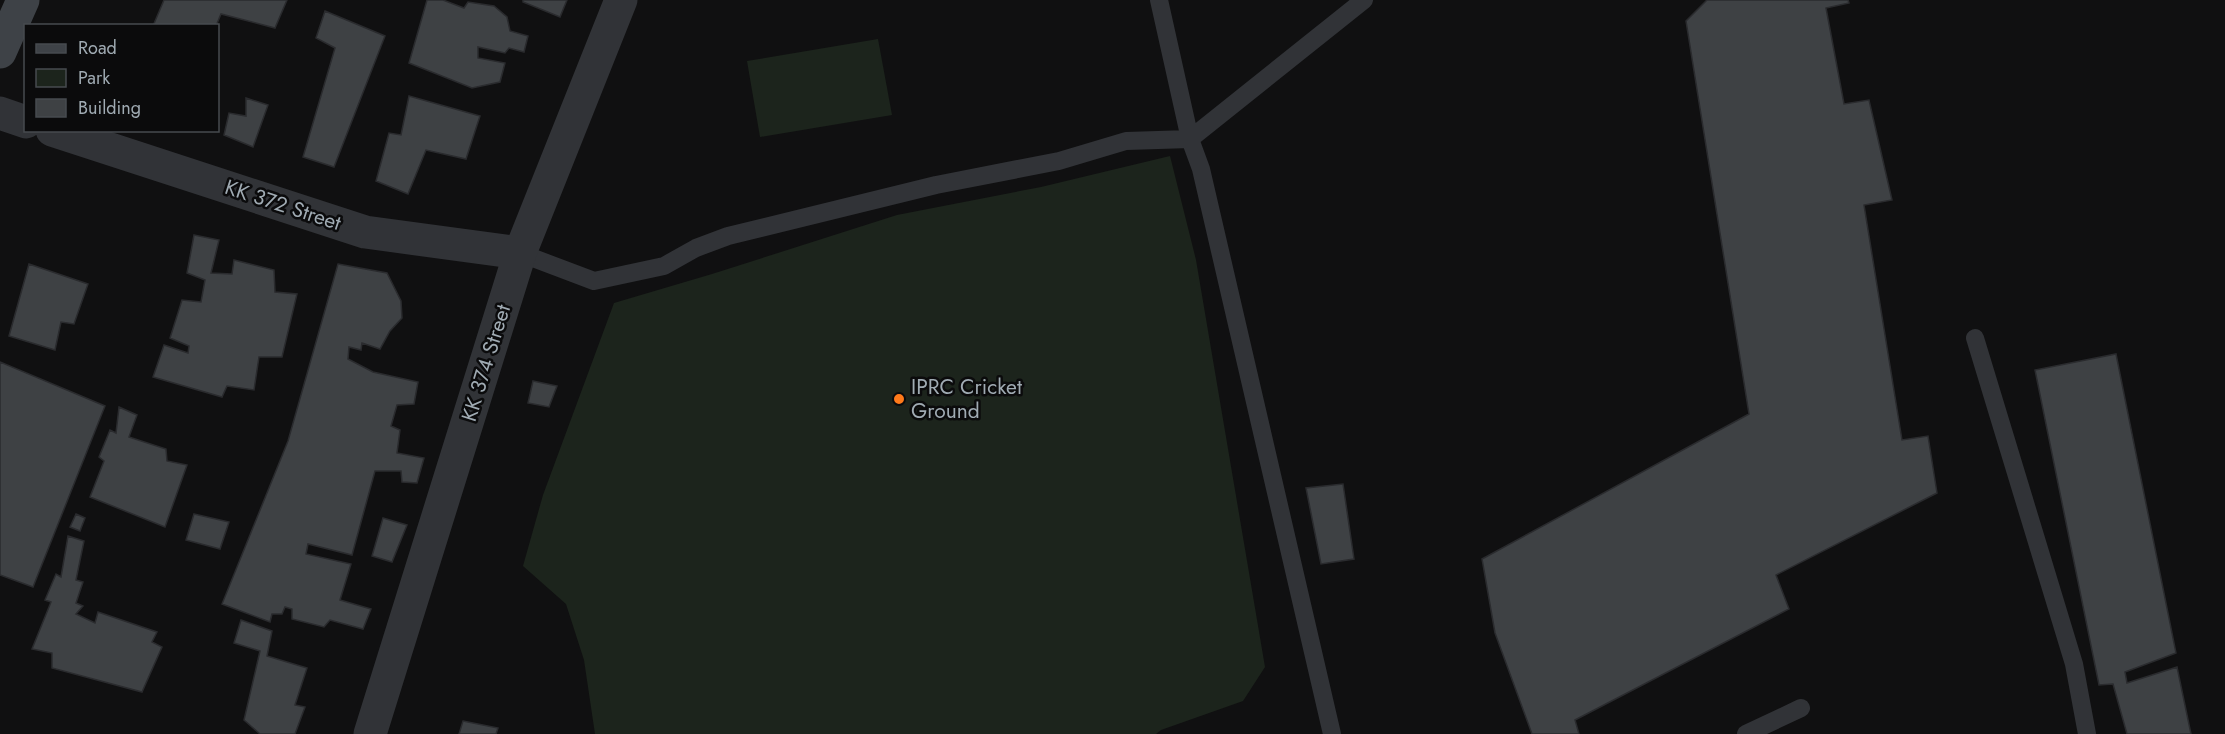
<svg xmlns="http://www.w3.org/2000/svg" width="2225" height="734" font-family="Jost,sans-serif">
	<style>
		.green { fill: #1c241c }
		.building { fill: #3e4144; stroke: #2a2b2e; stroke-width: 1.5 }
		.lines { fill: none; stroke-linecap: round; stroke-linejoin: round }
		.lane { stroke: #313337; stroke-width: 18 }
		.street { stroke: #313337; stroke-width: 33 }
		.secondary { stroke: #3e4247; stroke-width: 33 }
		.poi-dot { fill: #ff7a1a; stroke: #0b0b0c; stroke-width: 2 }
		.labels { text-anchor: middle; stroke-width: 5; stroke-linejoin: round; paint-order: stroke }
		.street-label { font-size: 21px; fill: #a0abb3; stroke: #0b0b0c }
		.poi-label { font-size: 21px; fill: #a0abb3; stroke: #0b0b0c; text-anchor: start }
	</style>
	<rect width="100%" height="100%" fill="#101011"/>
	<path class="green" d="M 878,39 L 892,115 L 760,137 L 747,61 Z
		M 1170,156 L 1196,260 L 1265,667 L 1243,701 L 1161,730 L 1156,734 L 595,734 L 584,660 L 566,604 L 523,566 L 543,495 L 614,303 L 712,274 L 897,215 L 1041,187 Z"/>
	<path class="building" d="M 164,0 L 287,0 L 275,28 L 221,14 L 216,26 L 153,26 Z
		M 427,0 L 443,0 L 464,8 L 468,2 L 494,6 L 507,17 L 510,31 L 528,36 L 524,52 L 509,48 L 505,53 L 478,47 L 478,58 L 505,63 L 500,82 L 472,88 L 409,63 Z
		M 523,0 L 567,0 L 560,17 L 523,2 Z
		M 1707,0 L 1848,0 L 1849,3 L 1826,8 L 1844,104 L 1869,100 L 1892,200 L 1864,205 L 1902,440 L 1928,436 L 1937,493 L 1776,575 L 1789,609 L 1575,720 L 1579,734 L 1532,734 L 1495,633 L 1482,559 L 1749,414 L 1686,21 Z
		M 325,11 L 385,36 L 334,167 L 303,157 L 335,48 L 316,38 Z
		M 409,96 L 480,116 L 466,159 L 426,150 L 408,194 L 376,181 L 389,133 L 401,135 Z
		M 246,98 L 268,105 L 253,147 L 224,135 L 229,113 L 246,116 Z
		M 194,235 L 219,240 L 211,273 L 232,274 L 234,260 L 274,270 L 275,292 L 297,294 L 282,357 L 259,357 L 254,390 L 227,386 L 222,397 L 153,377 L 164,345 L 188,353 L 189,346 L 170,338 L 182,300 L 201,302 L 205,280 L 187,273 Z
		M 29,264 L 88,284 L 74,324 L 61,322 L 55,350 L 9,336 Z
		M 338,264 L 387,273 L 401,301 L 402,318 L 390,331 L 380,349 L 362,343 L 361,350 L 349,347 L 348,359 L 373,372 L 418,382 L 414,404 L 397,405 L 391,426 L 400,430 L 397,453 L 424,458 L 417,483 L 402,482 L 401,471 L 375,471 L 352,555 L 308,544 L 306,554 L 351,564 L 340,600 L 371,609 L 363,629 L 330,620 L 324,627 L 292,619 L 292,609 L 285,607 L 282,614 L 272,614 L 270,622 L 222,604 L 288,441 Z
		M 2116,354 L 2176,653 L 2125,672 L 2127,683 L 2177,667 L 2191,734 L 2127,734 L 2113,684 L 2099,685 L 2035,370 Z
		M 0,362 L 105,406 L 33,587 L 0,575 Z
		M 533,381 L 557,386 L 549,407 L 528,403 Z
		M 119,407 L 137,415 L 129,437 L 166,449 L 167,461 L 187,465 L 165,527 L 90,497 L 104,461 L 99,457 L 110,430 L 116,433 Z
		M 1343,484 L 1354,559 L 1321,564 L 1306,488 Z
		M 76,514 L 85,518 L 80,531 L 70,527 Z
		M 194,514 L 229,522 L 220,549 L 186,540 Z
		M 383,518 L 407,525 L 392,562 L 372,556 Z
		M 68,536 L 84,541 L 76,580 L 83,582 L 76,603 L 83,606 L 76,614 L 95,623 L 98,612 L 157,632 L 152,642 L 162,647 L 142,692 L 52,668 L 52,653 L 32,649 L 51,602 L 45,600 L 56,574 L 61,577 Z
		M 241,620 L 272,631 L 267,656 L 307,668 L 295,705 L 305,707 L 295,734 L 260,734 L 244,720 L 260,651 L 234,643 Z
		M 463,721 L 498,728 L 496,734 L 459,734 Z"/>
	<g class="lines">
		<path class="lane" d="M 1159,0 L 1190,139 L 1201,169 L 1332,734
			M 520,253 L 594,281 L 664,266 L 696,248 L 728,236 L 936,185 L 1059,161 L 1126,141 L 1190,139 L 1364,0
			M 1975,338 L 2074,664 L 2087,734
			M 1746,734 L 1801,708"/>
		<path class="street" d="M 0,113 L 26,122
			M 52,130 L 365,232 L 520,253
			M 370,734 L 520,253 L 621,0"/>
		<path class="secondary" d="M 0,52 L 23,0"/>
	</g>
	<circle class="poi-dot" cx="899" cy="399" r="6"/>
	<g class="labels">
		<g class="street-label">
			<text transform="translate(283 205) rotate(18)" y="7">KK 372 Street</text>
			<text transform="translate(486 363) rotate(-73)" y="7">KK 374 Street</text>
		</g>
		<g class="poi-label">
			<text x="911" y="394">IPRC Cricket<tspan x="911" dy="24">Ground</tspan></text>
		</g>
	</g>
	<rect x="24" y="24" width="195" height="108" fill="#0b0b0c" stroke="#474b4f" stroke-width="1.5"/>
	<rect x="36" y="44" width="30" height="9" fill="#3e4247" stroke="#474b4f" stroke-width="1.5"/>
	<text x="78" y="54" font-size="18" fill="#a0abb3">Road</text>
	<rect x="36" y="69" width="30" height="18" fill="#1c241c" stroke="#474b4f" stroke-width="1.5"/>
	<text x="78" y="84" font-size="18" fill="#a0abb3">Park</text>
	<rect x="36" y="99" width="30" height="18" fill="#3e4144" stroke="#474b4f" stroke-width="1.5"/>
	<text x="78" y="114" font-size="18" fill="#a0abb3">Building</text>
</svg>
